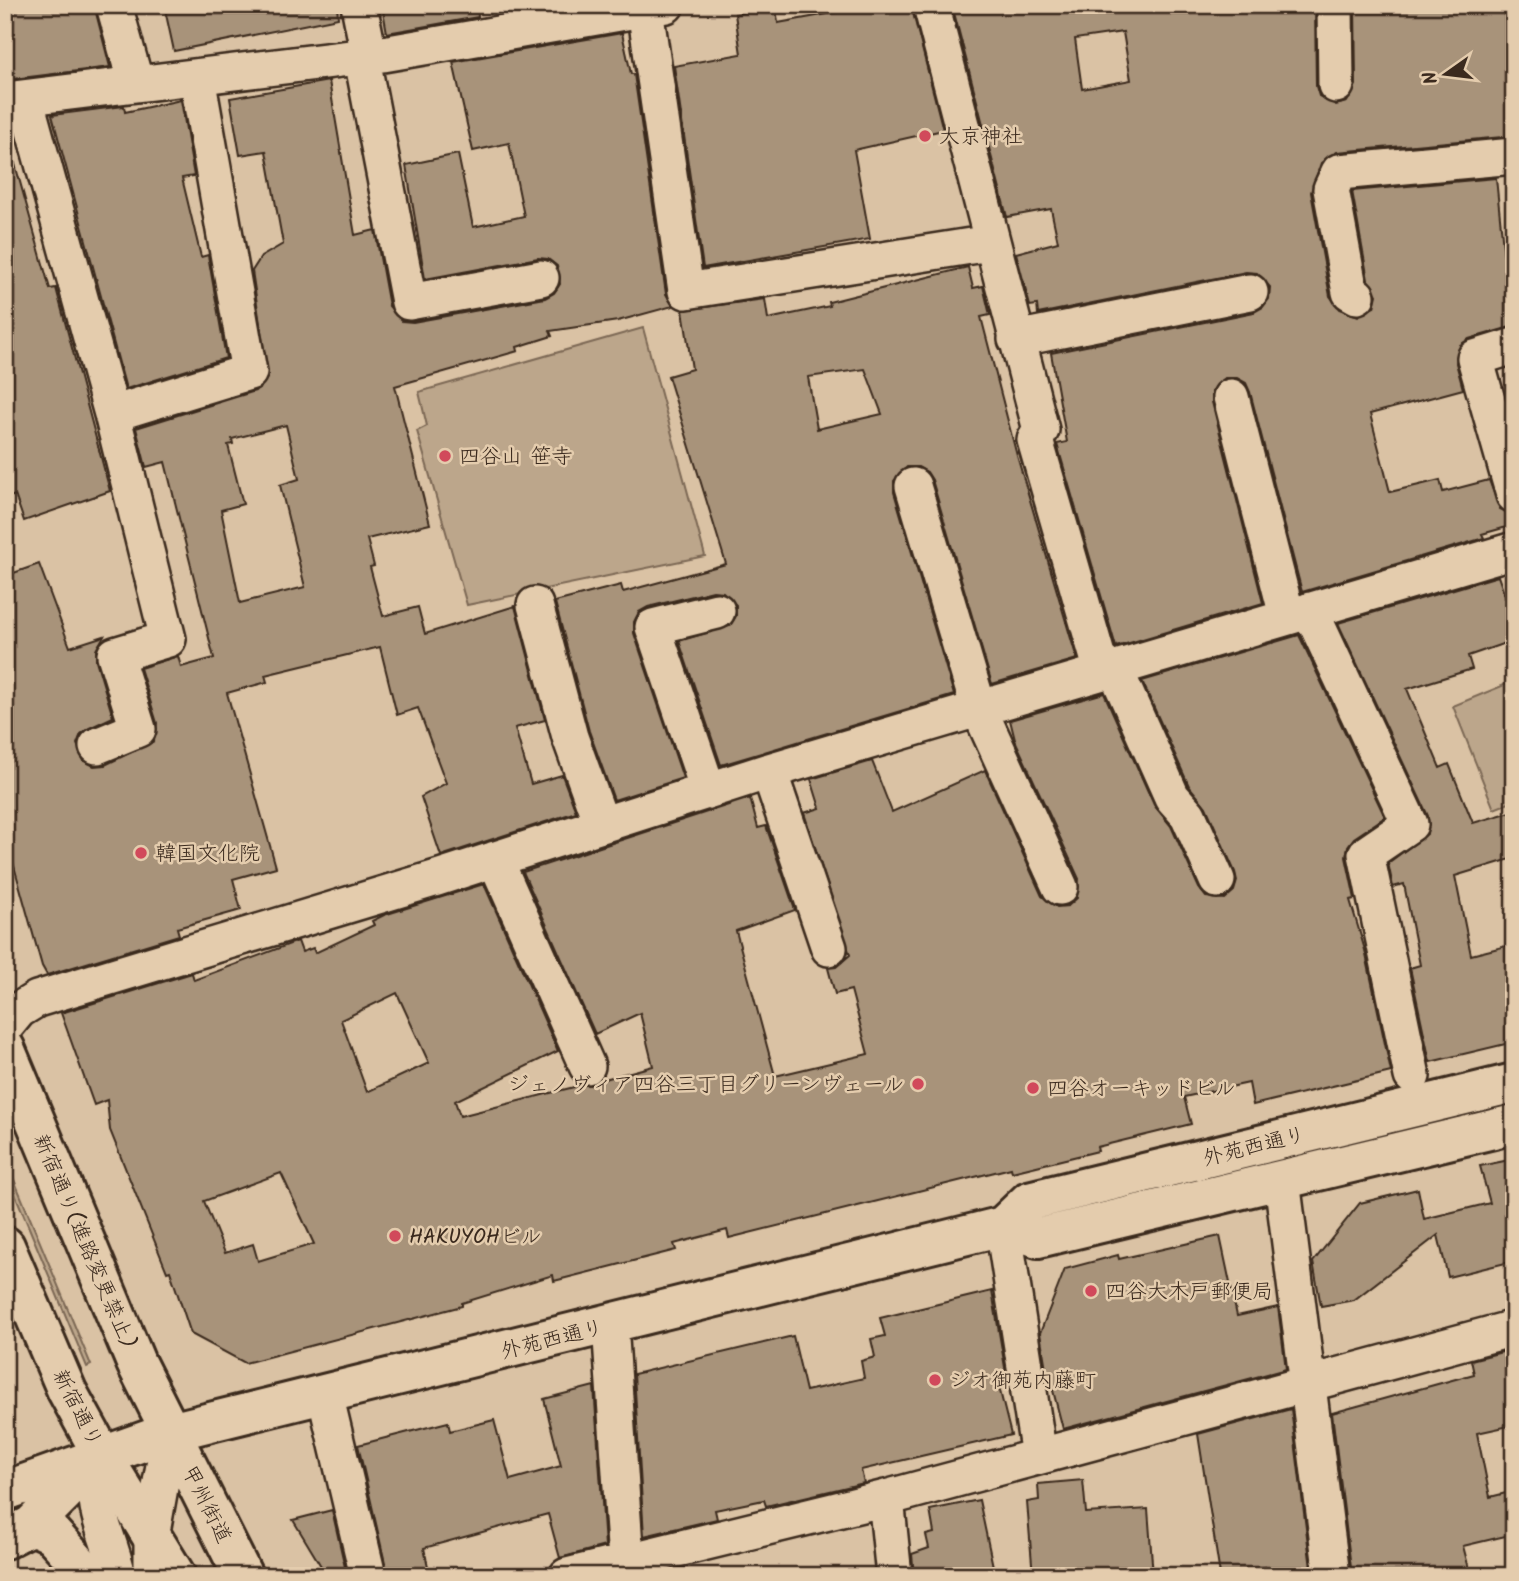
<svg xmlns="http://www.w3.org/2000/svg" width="1519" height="1581" font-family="Kalam,'Klee One',sans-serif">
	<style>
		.green { fill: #bca68b; stroke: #7c6854; stroke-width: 2 }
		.building { fill: #a8937a; stroke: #3b2a1e; stroke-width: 2; fill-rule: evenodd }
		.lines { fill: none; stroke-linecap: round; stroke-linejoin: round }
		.minor-casing { stroke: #3b2a1e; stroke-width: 40 }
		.major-casing { stroke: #3b2a1e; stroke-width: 44 }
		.highway-casing { stroke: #3b2a1e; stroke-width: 44 }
		.minor { stroke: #e4ccad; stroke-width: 35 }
		.major { stroke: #e4ccad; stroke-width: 38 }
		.highway { stroke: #e4ccad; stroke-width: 38 }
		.poi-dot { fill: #d1495b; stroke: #e4ccad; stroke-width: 2.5 }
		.labels { text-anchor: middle; stroke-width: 5; stroke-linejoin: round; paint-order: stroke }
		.poi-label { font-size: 21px; fill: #3b2a1e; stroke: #e4ccad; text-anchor: start }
		.street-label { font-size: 21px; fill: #3b2a1e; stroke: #e4ccad }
	</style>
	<rect width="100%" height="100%" fill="#dac2a4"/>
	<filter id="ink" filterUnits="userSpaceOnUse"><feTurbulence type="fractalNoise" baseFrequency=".0143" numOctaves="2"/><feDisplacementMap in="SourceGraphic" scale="14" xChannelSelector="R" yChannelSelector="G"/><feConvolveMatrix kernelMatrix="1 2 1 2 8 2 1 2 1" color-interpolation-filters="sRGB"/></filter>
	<g filter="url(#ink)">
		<path class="green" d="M 643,328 L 705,556 L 467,605 L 417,431 L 427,426 L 419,392 Z
			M 1514,681 L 1514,801 L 1494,809 L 1453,706 Z
			M 5,1158 L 91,1365 L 87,1367 L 15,1194 L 5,1171 Z"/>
		<path class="building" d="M 5,5 L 94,5 L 110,67 L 5,80 Z
			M 164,5 L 337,5 L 338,18 L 174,51 Z
			M 382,5 L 477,5 L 478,17 L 387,33 Z
			M 877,5 L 911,5 L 943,130 L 854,150 L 870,239 L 703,268 L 674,66 L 741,54 L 735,14 L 776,8 L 778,23 Z
			M 952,5 L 1034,5 L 1034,9 L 1059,5 L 1315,5 L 1316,86 L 1319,96 L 1336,105 L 1347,102 L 1356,85 L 1355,5 L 1514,5 L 1514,136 L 1337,152 L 1321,163 L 1311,192 L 1330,296 L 1340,309 L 1358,316 L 1374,307 L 1377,295 L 1368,280 L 1352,191 L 1496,178 L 1506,277 L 1514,276 L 1514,326 L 1469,339 L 1460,345 L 1456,363 L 1463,389 L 1370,414 L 1390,492 L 1440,480 L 1443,492 L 1489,480 L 1500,509 L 1514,515 L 1514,525 L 1482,534 L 1484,538 L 1302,592 L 1250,392 L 1246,383 L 1237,378 L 1225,378 L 1212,391 L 1212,402 L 1263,603 L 1116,647 L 1057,444 L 1067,442 L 1051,353 L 1254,312 L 1263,307 L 1269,299 L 1270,287 L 1257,273 L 1246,272 L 1038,314 L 1037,305 L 1030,306 L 1016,253 L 1058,242 L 1051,209 L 1007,217 ZM 1123,32 L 1131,80 L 1082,89 L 1075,39 Z
			M 622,33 L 631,74 L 634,74 L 666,294 L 673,306 L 618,321 L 550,331 L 552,336 L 517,347 L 518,351 L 395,386 L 430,524 L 367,539 L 374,566 L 370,567 L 383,616 L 418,607 L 425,634 L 515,606 L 545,720 L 515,728 L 531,784 L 562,775 L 576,812 L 441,856 L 421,797 L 446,783 L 418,708 L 397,715 L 380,647 L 265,675 L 267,682 L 227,693 L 276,867 L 233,879 L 241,910 L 177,928 L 179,935 L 47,975 L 42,966 L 5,834 L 5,576 L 39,564 L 70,647 L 104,636 L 96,650 L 96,660 L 113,717 L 89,728 L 81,734 L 77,744 L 84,761 L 94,766 L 105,765 L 154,741 L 157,723 L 140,668 L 178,656 L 181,667 L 214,658 L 165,462 L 146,467 L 136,428 L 255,391 L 268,377 L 252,271 L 261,257 L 283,244 L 266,151 L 240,155 L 230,98 L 329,81 L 355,235 L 375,230 L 389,306 L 402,321 L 413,322 L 545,298 L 554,293 L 560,284 L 557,266 L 548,259 L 538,258 L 425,279 L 406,165 L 458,154 L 473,227 L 524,216 L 509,143 L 473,151 L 453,62 ZM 286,425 L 299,479 L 280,485 L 305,587 L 240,603 L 221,510 L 243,504 L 228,445 L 233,444 L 232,439 Z
			M 181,100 L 194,176 L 182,178 L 201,257 L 208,255 L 226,358 L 126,389 L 52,115 L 124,106 L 125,112 Z
			M 13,157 L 50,289 L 56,288 L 110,491 L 24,521 L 15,495 L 5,499 L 5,158 Z
			M 968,267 L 973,288 L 983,286 L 990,315 L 981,317 L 1017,456 L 1077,659 L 992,684 L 932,480 L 927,472 L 918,467 L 907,467 L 894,481 L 894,492 L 954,695 L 721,765 L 679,641 L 730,626 L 736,616 L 736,605 L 723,592 L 713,591 L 648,607 L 639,612 L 634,622 L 634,633 L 683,778 L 614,800 L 589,731 L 555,602 L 621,585 L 623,592 L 726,564 L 668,376 L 692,369 L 683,310 L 765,299 L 768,319 L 830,306 L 829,302 ZM 865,369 L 882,414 L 817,429 L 808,377 Z
			M 1498,576 L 1514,621 L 1514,640 L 1468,656 L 1472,669 L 1407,689 L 1440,768 L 1449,764 L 1473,823 L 1514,811 L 1514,858 L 1455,876 L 1471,955 L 1514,944 L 1514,1042 L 1430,1062 L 1410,968 L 1420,965 L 1404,884 L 1393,887 L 1388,863 L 1427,834 L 1428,816 L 1338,623 Z
			M 1299,635 L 1385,817 L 1354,838 L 1348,846 L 1346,857 L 1355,899 L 1350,900 L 1365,950 L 1391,1072 L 1253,1105 L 1249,1083 L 1184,1097 L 1191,1124 L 1097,1147 L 1098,1151 L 1012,1172 L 1011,1168 L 729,1238 L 727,1230 L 674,1244 L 676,1250 L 554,1281 L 553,1275 L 462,1303 L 462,1306 L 245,1363 L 191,1334 L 170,1271 L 167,1272 L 110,1130 L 107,1100 L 94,1105 L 61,1013 L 192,973 L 194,980 L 298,941 L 302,952 L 313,948 L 315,953 L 374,925 L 372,921 L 384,915 L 484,884 L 558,1051 L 455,1101 L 460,1116 L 582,1085 L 595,1085 L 601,1080 L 653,1066 L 640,1013 L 595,1034 L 523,872 L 750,798 L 758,828 L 766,826 L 795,910 L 736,931 L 775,1076 L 868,1054 L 851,990 L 835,994 L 828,968 L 836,967 L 850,955 L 804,813 L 820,808 L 811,779 L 872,761 L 892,812 L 985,770 L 1042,896 L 1057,907 L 1068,906 L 1077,898 L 1079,879 L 1015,740 L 1010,720 L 1104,693 L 1154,805 L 1171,826 L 1199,888 L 1206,897 L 1225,899 L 1234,891 L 1237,881 L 1235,872 L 1206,807 L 1189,786 L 1142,681 ZM 397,993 L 429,1063 L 367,1092 L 341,1020 ZM 281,1173 L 314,1244 L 258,1261 L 253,1244 L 225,1253 L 204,1201 Z
			M 1514,1159 L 1514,1261 L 1448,1277 L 1438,1235 L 1354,1300 L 1321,1306 L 1313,1262 L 1360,1203 L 1418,1189 L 1424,1219 L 1490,1203 L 1480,1166 Z
			M 1220,1236 L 1237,1316 L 1278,1307 L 1286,1369 L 1063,1429 L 1049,1375 L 1047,1375 L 1040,1333 L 1065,1269 L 1118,1255 L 1119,1259 Z
			M 992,1291 L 1008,1385 L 999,1387 L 1011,1435 L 861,1470 L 864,1483 L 766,1506 L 764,1500 L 715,1510 L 717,1519 L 644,1536 L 634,1374 L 793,1336 L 806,1391 L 864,1378 L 861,1361 L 875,1357 L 871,1339 L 885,1336 L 880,1318 Z
			M 1514,1349 L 1514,1425 L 1477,1433 L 1490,1497 L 1514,1491 L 1514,1534 L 1463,1546 L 1471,1576 L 1352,1576 L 1332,1413 L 1474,1374 L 1471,1360 Z
			M 594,1386 L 605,1546 L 560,1558 L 548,1514 L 424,1548 L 430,1576 L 388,1576 L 358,1445 L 448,1422 L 450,1431 L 494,1420 L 510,1480 L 561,1466 L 544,1399 Z
			M 1291,1409 L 1312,1576 L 1267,1576 L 1265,1567 L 1220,1575 L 1198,1434 Z
			M 1083,1480 L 1086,1513 L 1148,1509 L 1153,1576 L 1033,1576 L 1027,1502 L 1039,1500 L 1038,1484 Z
			M 979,1500 L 995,1576 L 914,1576 L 912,1554 L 929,1548 L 926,1535 L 934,1533 L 930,1510 Z
			M 332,1510 L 347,1576 L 327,1576 L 293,1520 Z"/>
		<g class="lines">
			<g class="minor-casing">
				<path id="minor" d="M 114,5 L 136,84
					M 359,5 L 369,55 L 364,69 L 409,302 L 541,278
					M 931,5 L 1041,430 L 1035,440 L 1102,672
					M 1335,5 L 1336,85
					M 645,9 L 686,291 L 990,243
					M 25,98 L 112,414 L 168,639 L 115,655 L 138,729 L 97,746
					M 5,100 L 383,54 L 666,5
					M 1357,296 L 1350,292 L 1331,189 L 1339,172 L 1514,156
					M 1016,339 L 1250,292
					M 1514,346 L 1475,358 L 1514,495
					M 1231,397 L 1287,616
					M 112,414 L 249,372 L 197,77
					M 913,486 L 979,709 L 1060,887
					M 535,605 L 570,737 L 601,823
					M 1310,610 L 1410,824 L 1366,854 L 1412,1076
					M 1115,669 L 1172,797 L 1188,815 L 1217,880
					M 769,771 L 829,948
					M 708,790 L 653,627 L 717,611
					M 495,859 L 587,1066
					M 5,1027 L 19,1010 L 37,999 L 437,878 L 769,771 L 1514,550
					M 1282,1180 L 1332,1576
					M 1003,1226 L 1039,1456
					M 610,1324 L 627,1576
					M 325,1394 L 368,1576
					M 102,1455 C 88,1515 106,1522 118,1576
					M 886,1498 L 894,1576
					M 152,1576 L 152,1532 L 170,1432
					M 567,1576 L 886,1498 L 1514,1328"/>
			</g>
			<g class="major-casing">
				<path id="major" d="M 1003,1226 L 1038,1238 L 1514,1124
					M 5,1491 L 170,1432 L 1003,1226 L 1029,1201 L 1514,1083
					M 32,1525 L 52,1534 L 90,1576
					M 5,1539 L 32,1525 L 95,1462"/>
			</g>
			<g class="highway-casing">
				<path id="highway" d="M 5,1048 L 136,1363 L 243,1576
					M 5,1246 L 67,1391 L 102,1455 L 176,1576"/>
			</g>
			<use href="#minor" class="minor"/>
			<use href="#major" class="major"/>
			<use href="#highway" class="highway"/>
		</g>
	</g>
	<g class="poi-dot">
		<circle cx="925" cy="136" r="7"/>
		<circle cx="445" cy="456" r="7"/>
		<circle cx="141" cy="853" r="7"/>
		<circle cx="918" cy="1084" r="7"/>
		<circle cx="1033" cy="1088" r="7"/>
		<circle cx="395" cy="1236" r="7"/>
		<circle cx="1091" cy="1291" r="7"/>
		<circle cx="935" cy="1380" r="7"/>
	</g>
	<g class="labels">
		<g class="poi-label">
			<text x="939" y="143">大京神社</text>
			<text x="459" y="463">四谷山 笹寺</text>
			<text x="155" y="860">韓国文化院</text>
			<text x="904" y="1091" text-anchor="end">ジェノヴィア四谷三丁目グリーンヴェール</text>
			<text x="1047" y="1095">四谷オーキッドビル</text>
			<text x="409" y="1243">HAKUYOHビル</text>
			<text x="1105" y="1298">四谷大木戸郵便局</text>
			<text x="949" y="1387">ジオ御苑内藤町</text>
		</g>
		<g class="street-label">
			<text transform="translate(1254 1146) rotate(-14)" y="7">外苑西通り</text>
			<text transform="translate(85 1241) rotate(67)" y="7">新宿通り(進路変更禁止)</text>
			<text transform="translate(552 1339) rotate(-14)" y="7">外苑西通り</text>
			<text transform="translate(78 1408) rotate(63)" y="7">新宿通り</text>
			<text transform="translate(207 1504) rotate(63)" y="7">甲州街道</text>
		</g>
	</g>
	<rect width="1519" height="1581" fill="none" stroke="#e4ccad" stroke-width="28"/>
	<rect x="14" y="14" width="1491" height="1553" fill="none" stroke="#3b2a1e" stroke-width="2.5" filter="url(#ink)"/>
	<g transform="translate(1446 74) rotate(256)" stroke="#e4ccad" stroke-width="5" paint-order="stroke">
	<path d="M0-5L12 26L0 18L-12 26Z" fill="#3b2a1e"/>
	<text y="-10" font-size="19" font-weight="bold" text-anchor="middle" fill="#3b2a1e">N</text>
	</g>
</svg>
